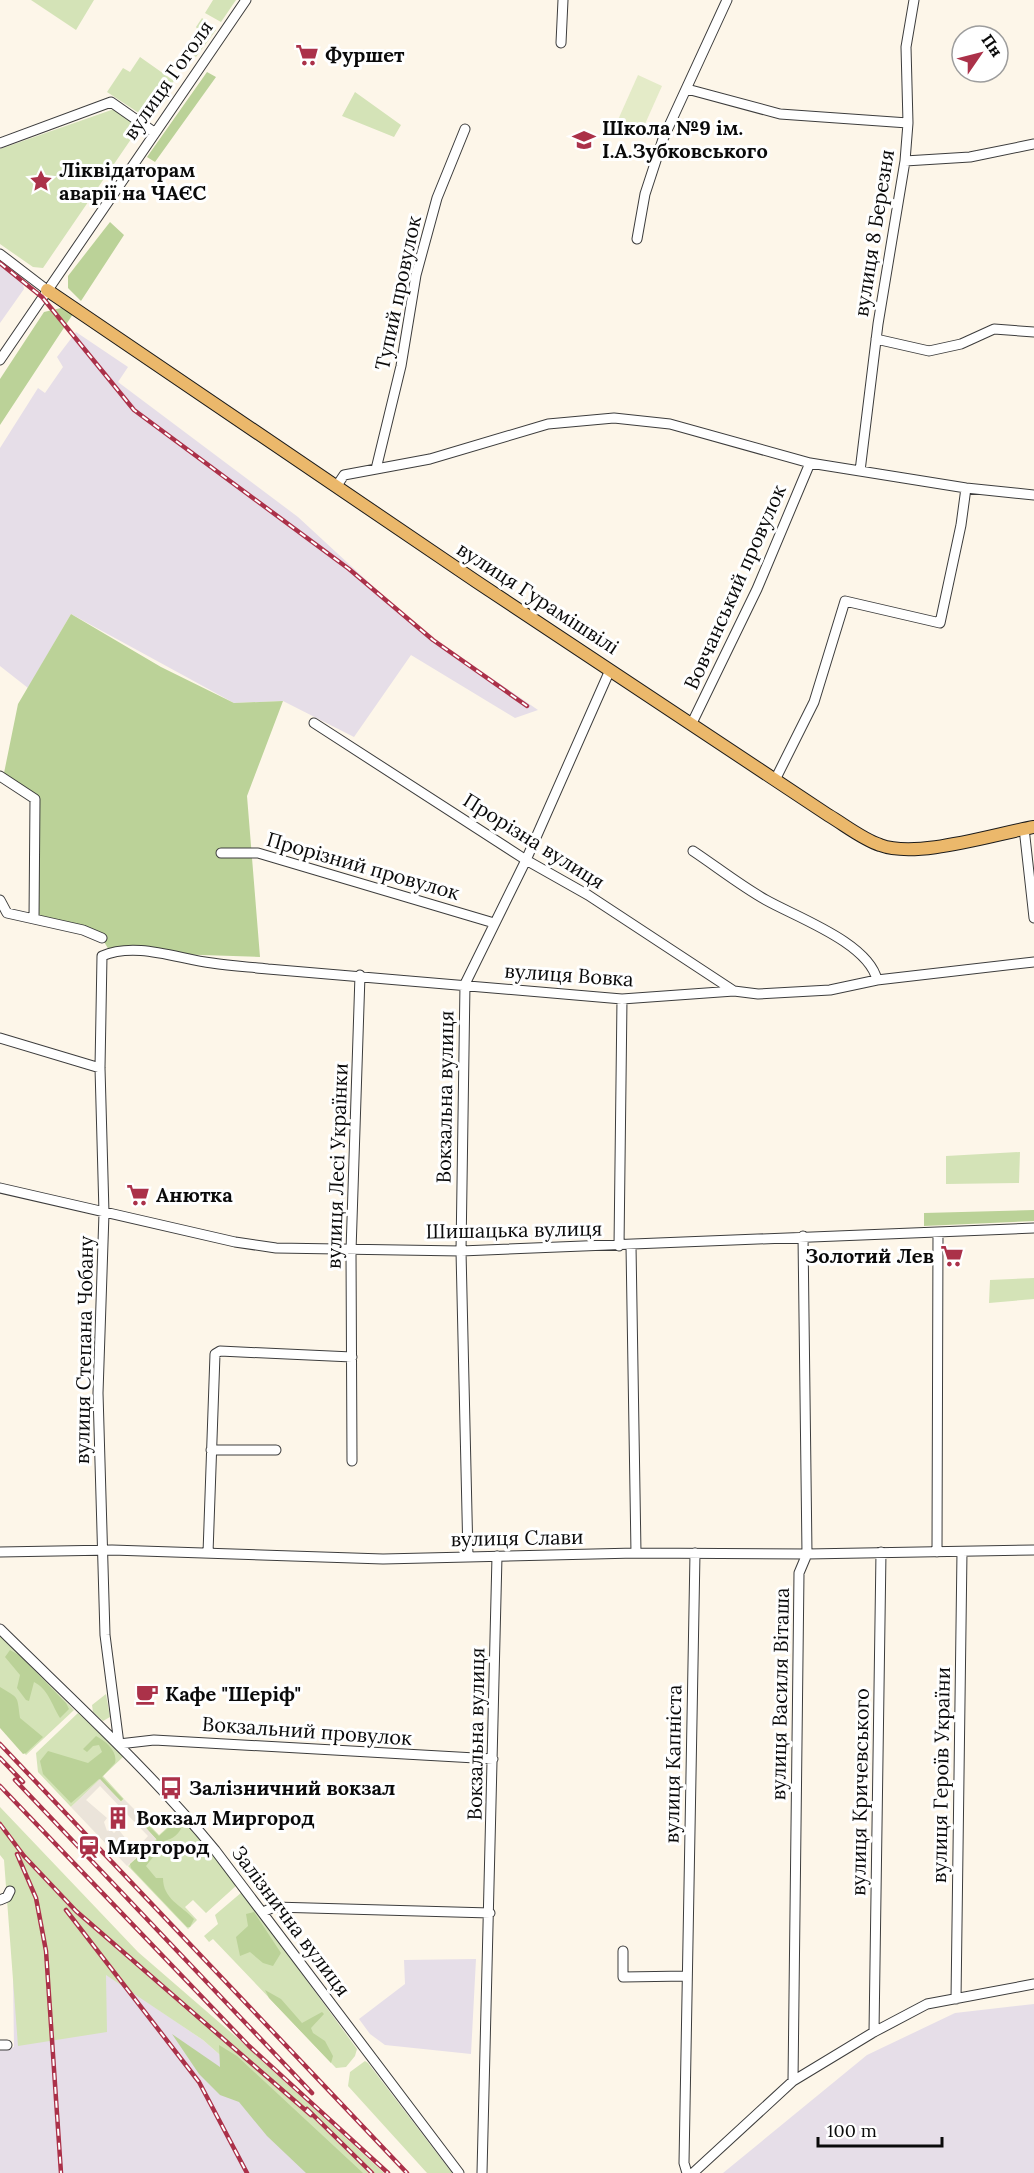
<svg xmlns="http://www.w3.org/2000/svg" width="1034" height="2173" font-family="Lora,serif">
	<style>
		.industrial { fill: #e6dee8 }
		.green { fill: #d4e3b7 }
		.forest { fill: #bbd298 }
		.pitch { fill: #e4ebc8 }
		.plaza { fill: #ebe4da; fill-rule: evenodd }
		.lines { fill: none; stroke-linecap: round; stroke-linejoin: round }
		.minor-casing { stroke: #3d3d3d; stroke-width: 11 }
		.major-casing { stroke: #1b1b1b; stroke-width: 14 }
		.minor { stroke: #fff; stroke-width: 9 }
		.major { stroke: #ebb86b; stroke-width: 12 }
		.rail-casing { stroke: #ab3149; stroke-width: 4.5 }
		.rail { stroke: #fff; stroke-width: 2; stroke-dasharray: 7; stroke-linecap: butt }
		.labels { text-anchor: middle; stroke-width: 6; stroke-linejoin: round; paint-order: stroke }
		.poi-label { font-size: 20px; font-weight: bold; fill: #0a0a0a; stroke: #fff; text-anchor: start }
		.street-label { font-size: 20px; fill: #0a0a0a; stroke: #fff }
	</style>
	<rect width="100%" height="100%" fill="#fdf6e9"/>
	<path class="industrial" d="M 0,260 L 21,275 L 24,289 L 0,323 Z
		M 76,332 L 128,367 L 118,382 L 298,517 L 416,626 L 538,710 L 515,718 L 411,655 L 354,737 L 283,701 L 234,703 L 71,614 L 28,688 L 0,666 L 0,448 L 38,388 L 45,393 L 63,367 L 57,357 Z
		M 12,1905 L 106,1974 L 203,2040 L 355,2173 L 0,2173 L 0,2050 L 14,2047 Z
		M 476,1959 L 471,2054 L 385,2045 L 370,2034 L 359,2019 L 405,1984 L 404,1960 Z
		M 1034,2004 L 1034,2173 L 723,2173 L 867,2055 L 955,2013 Z"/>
	<path class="green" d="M 31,0 L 94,0 L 76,30 Z
		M 213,0 L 236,0 L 221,22 L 205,13 Z
		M 202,18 L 216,30 L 196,57 L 189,52 L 201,35 L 196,27 Z
		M 140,57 L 174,81 L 166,93 L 169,96 L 151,121 L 107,92 L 123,68 L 130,72 Z
		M 355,92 L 401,125 L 394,137 L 342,116 Z
		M 117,108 L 140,126 L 43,268 L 33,267 L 0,244 L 0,149 Z
		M 1020,1152 L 1019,1183 L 946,1184 L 946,1156 Z
		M 1034,1278 L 1034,1299 L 989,1303 L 990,1280 Z
		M 0,1634 L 74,1710 L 26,1755 L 0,1725 Z
		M 106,1694 L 110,1717 L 103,1721 L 93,1712 L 92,1705 Z
		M 78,1713 L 124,1756 L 103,1776 L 124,1799 L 121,1802 L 100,1780 L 71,1807 L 38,1772 L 36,1753 Z
		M 0,1807 L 138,1952 L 235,2036 L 384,2173 L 355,2173 L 203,2040 L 106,1975 L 107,2032 L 18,2046 L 4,1860 L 0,1855 Z
		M 138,1813 L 159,1835 L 180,1816 L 237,1885 L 206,1913 L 193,1900 L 185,1907 L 197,1920 L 188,1929 L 128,1866 L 156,1839 L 135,1816 Z
		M 242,1892 L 357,2049 L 355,2056 L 346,2067 L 336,2068 L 213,1939 L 209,1942 L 204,1936 L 218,1924 L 215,1915 Z
		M 365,2061 L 368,2063 L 452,2173 L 427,2173 L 348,2086 L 350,2072 Z"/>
	<path class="forest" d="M 207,72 L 216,77 L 155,162 L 147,157 Z
		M 110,222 L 124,235 L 81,301 L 68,288 L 68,276 Z
		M 61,308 L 73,314 L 0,425 L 0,379 L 44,312 Z
		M 71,614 L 161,667 L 234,703 L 283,701 L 247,796 L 260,957 L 110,952 L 102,938 L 34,919 L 35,799 L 3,778 L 18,704 Z
		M 1034,1210 L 1034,1221 L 924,1226 L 924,1213 Z
		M 10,1650 L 19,1655 L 66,1703 L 69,1709 L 60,1718 C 52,1705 48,1689 34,1682 L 29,1701 L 26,1700 L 17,1688 L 20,1675 L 5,1657 Z
		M 0,1687 C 19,1699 17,1694 20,1718 L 43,1737 L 26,1753 L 23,1754 L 0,1728 Z
		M 96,1736 C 106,1741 118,1752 115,1763 L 102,1777 L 123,1799 L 121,1801 L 99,1779 L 71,1803 L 43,1774 L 40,1761 L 48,1751 L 88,1763 L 102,1752 L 99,1745 L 93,1746 L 87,1752 L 83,1749 Z
		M 140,1817 L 159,1836 L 179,1818 L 181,1819 L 183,1825 C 176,1839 171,1839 157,1843 L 157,1852 L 146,1866 L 156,1878 L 163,1878 C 163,1899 181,1905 194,1919 L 190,1927 L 187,1927 L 131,1868 L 130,1864 L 157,1840 L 140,1821 Z
		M 254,1912 L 281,1953 L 273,1966 L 263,1963 L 250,1952 L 240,1956 L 236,1937 L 248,1926 L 246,1914 Z
		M 265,1990 L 281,1999 L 302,2023 L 322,2012 L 324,2014 L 311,2028 L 313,2033 L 325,2041 L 333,2056 L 331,2063 L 269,1998 Z
		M 172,2034 L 220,2067 L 219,2045 L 237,2056 L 363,2173 L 306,2173 L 267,2136 L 239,2102 L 220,2095 L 199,2074 Z"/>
	<path class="pitch" d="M 638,75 L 662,86 L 641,133 L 617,122 Z"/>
	<path class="plaza" d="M 100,1779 L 121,1802 L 124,1799 L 138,1813 L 135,1816 L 156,1839 L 127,1866 L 71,1807 ZM 100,1786 L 148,1836 L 135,1850 L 118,1829 L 114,1833 L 110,1829 L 107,1831 L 104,1822 L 107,1818 L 86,1800 Z"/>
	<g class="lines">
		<g class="minor-casing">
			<path id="minor" d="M 561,43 L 563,0
				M 687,89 L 780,114 L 908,123
				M 0,143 L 111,102 L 154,132
				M 905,161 L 970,157 L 1034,144
				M 637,239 L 645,194 L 663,139 L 727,0
				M 0,254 L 47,290
				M 876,339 L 929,351 L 961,344 L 994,329 L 1034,332
				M 0,360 L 246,0
				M 376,469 L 401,366 L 416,275 L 437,198 L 465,129
				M 860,471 L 878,324 L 905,161 L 908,123 L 906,47 L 914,0
				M 336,487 L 344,475 L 430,459 L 548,424 L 614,418 L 670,424 L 810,463 L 966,488 L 1034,495
				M 314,723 L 526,860 L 588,895 L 734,991
				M 691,725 L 757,589 L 810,463
				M 0,776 L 35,799 L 34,919
				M 775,780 L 814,702 L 845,601 L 940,623 L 961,525 L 966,488
				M 1024,828 L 1034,918
				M 693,851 C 717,867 741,886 766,900 C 796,917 869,943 877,980
				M 221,853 L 258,853 L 494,923
				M 0,900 L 7,913 L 83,930 L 102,938
				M 0,1038 L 100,1068
				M 0,1188 L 235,1242 L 276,1248 L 461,1251 L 1034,1228
				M 619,1246 L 622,999
				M 631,1246 L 636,1553
				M 211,1450 L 276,1450
				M 352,1461 L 351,1251 L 360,975
				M 0,1552 L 112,1550 L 383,1559 L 636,1553 L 807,1554 L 1034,1550
				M 937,1552 L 938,1233
				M 208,1553 L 215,1354 L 220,1351 L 352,1357
				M 468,1557 L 461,1251 L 465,984 L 526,860 L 610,670
				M 0,1629 C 73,1701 149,1770 215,1850 L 459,2173
				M 493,1759 L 154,1740 L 119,1744 L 105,1635 L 98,1393 L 104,1213 L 100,1068 L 102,956 C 136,941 178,959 212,963 C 231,966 250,967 268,969 L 622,999 L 734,991 L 758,994 L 830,990 L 877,980 L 1034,962
				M 0,1900 L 7,1897 L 10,1891
				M 263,1912 L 274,1907 L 490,1913
				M 623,1951 L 623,1977 L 687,1976
				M 956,1999 L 962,1552
				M 874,2032 L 881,1552
				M 0,2045 L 7,2045
				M 793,2081 L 799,1573 L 807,1554 L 803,1236
				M 482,2173 L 497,1556
				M 687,2173 L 684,2163 L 695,1553
				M 693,2173 L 793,2081 L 874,2032 L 927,2004 L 1034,1984"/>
		</g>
		<g class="major-casing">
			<path id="major" d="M 47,290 L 477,582 L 828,815 C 845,825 862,839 880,845 C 917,859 994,834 1034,827"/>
		</g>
		<use href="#minor" class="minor"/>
		<use href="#major" class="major"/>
		<g class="rail-casing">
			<path id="rail" d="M 0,263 L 42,297 L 134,410 L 349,569 L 433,640 L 527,706
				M 0,1744 L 407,2173
				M 0,1758 L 23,1782
				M 15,1780 L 312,2093
				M 0,1786 L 249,2046 L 388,2173
				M 0,1824 L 24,1856 L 76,1911 L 311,2115
				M 17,1854 L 36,1898 L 46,1951 L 61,2173
				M 66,1910 L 199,2082 L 247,2173
				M 307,2109 L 372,2173"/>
		</g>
		<use href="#rail" class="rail"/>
	</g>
	<defs>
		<g id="supermarket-bare" transform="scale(1.8)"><path d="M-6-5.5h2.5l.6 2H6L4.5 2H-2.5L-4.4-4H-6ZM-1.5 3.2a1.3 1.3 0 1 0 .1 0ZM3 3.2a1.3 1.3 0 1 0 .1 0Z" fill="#ab3149" stroke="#fff" stroke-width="2.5" paint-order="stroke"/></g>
		<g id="school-bare" transform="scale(1.8)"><path d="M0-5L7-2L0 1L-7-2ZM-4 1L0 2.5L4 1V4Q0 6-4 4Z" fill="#ab3149" stroke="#fff" stroke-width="2.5" paint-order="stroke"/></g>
		<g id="sight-bare" transform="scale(1.8)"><path d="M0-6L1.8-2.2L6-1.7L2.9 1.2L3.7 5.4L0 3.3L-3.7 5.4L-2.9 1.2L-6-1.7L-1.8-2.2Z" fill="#ab3149" stroke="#fff" stroke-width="2.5" paint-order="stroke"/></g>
		<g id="cafe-bare" transform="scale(1.8)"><path d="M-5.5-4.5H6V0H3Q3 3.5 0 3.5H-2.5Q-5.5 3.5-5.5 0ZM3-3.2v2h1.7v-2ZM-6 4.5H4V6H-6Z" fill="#ab3149" stroke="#fff" stroke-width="2.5" paint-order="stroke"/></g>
		<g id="bus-bare" transform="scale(1.8)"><path d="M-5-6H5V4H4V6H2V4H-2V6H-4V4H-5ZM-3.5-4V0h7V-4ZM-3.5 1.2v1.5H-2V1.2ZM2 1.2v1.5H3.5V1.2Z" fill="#ab3149" stroke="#fff" stroke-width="2.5" paint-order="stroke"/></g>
		<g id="building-bare" transform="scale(1.8)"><path d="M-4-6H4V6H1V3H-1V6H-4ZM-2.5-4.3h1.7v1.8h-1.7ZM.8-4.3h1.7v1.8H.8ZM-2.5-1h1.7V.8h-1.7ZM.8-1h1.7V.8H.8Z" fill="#ab3149" stroke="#fff" stroke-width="2.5" paint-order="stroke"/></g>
		<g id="station-bare" transform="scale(1.8)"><path d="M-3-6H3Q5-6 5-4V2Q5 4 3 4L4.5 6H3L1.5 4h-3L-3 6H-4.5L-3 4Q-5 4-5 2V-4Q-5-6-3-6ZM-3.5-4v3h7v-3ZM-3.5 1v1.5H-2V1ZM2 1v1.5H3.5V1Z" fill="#ab3149" stroke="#fff" stroke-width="2.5" paint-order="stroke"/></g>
	</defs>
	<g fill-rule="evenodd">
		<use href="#supermarket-bare" x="307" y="55"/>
		<use href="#school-bare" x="584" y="140"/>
		<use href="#sight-bare" x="41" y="181"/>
		<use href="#supermarket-bare" x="138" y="1195"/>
		<use href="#supermarket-bare" x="952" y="1256"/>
		<use href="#cafe-bare" x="147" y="1694"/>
		<use href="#bus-bare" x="171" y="1788"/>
		<use href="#building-bare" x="118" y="1818"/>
		<use href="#station-bare" x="89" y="1847"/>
	</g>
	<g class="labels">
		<g class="poi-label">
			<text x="325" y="62">Фуршет</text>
			<text x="602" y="135">Школа №9 ім.<tspan x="602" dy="23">І.А.Зубковського</tspan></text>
			<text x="59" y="177">Ліквідаторам<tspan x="59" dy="23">аварії на ЧАЄС</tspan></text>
			<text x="156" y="1202">Анютка</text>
			<text x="934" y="1263" text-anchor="end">Золотий Лев</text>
			<text x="165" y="1701">Кафе "Шеріф"</text>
			<text x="189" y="1795">Залізничний вокзал</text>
			<text x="136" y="1825">Вокзал Миргород</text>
			<text x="107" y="1854">Миргород</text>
		</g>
		<g class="street-label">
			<text transform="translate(168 80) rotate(-55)" y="7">вулиця Гоголя</text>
			<text transform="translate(874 233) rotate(-81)" y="7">вулиця 8 Березня</text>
			<text transform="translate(398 293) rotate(-78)" y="7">Тупий провулок</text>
			<text transform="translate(735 587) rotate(-66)" y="7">Вовчанський провулок</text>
			<text transform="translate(538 598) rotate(33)" y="7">вулиця Гурамішвілі</text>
			<text transform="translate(534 841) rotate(32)" y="7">Прорізна вулиця</text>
			<text transform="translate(363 866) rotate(16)" y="7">Прорізний провулок</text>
			<text transform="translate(569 975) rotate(4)" y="7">вулиця Вовка</text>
			<text transform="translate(445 1097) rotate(-89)" y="7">Вокзальна вулиця</text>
			<text transform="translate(337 1166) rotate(-88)" y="7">вулиця Лесі Українки</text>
			<text transform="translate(514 1230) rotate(-1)" y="7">Шишацька вулиця</text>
			<text transform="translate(84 1350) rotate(-89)" y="7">вулиця Степана Чобану</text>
			<text transform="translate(517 1538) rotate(-1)" y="7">вулиця Слави</text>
			<text transform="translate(780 1694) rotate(-89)" y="7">вулиця Василя Віташа</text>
			<text transform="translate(307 1731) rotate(4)" y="7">Вокзальний провулок</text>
			<text transform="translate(476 1734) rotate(-89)" y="7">Вокзальна вулиця</text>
			<text transform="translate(673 1764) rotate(-89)" y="7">вулиця Капніста</text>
			<text transform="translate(941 1775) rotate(-89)" y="7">вулиця Героїв України</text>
			<text transform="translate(860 1792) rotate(-89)" y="7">вулиця Кричевського</text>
			<text transform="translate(291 1921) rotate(53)" y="7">Залізнична вулиця</text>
		</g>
	</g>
	<g transform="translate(980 54) rotate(55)"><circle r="28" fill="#ffffff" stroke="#9d9d9d" stroke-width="1.5"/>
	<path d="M0-4.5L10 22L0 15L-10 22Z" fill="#ab3149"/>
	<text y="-9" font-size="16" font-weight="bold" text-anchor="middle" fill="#0a0a0a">Пн</text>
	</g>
	<path d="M818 2137v9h124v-9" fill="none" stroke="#0a0a0a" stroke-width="3"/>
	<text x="827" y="2137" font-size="18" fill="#0a0a0a" stroke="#ffffff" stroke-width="4.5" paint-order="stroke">100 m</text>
</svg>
